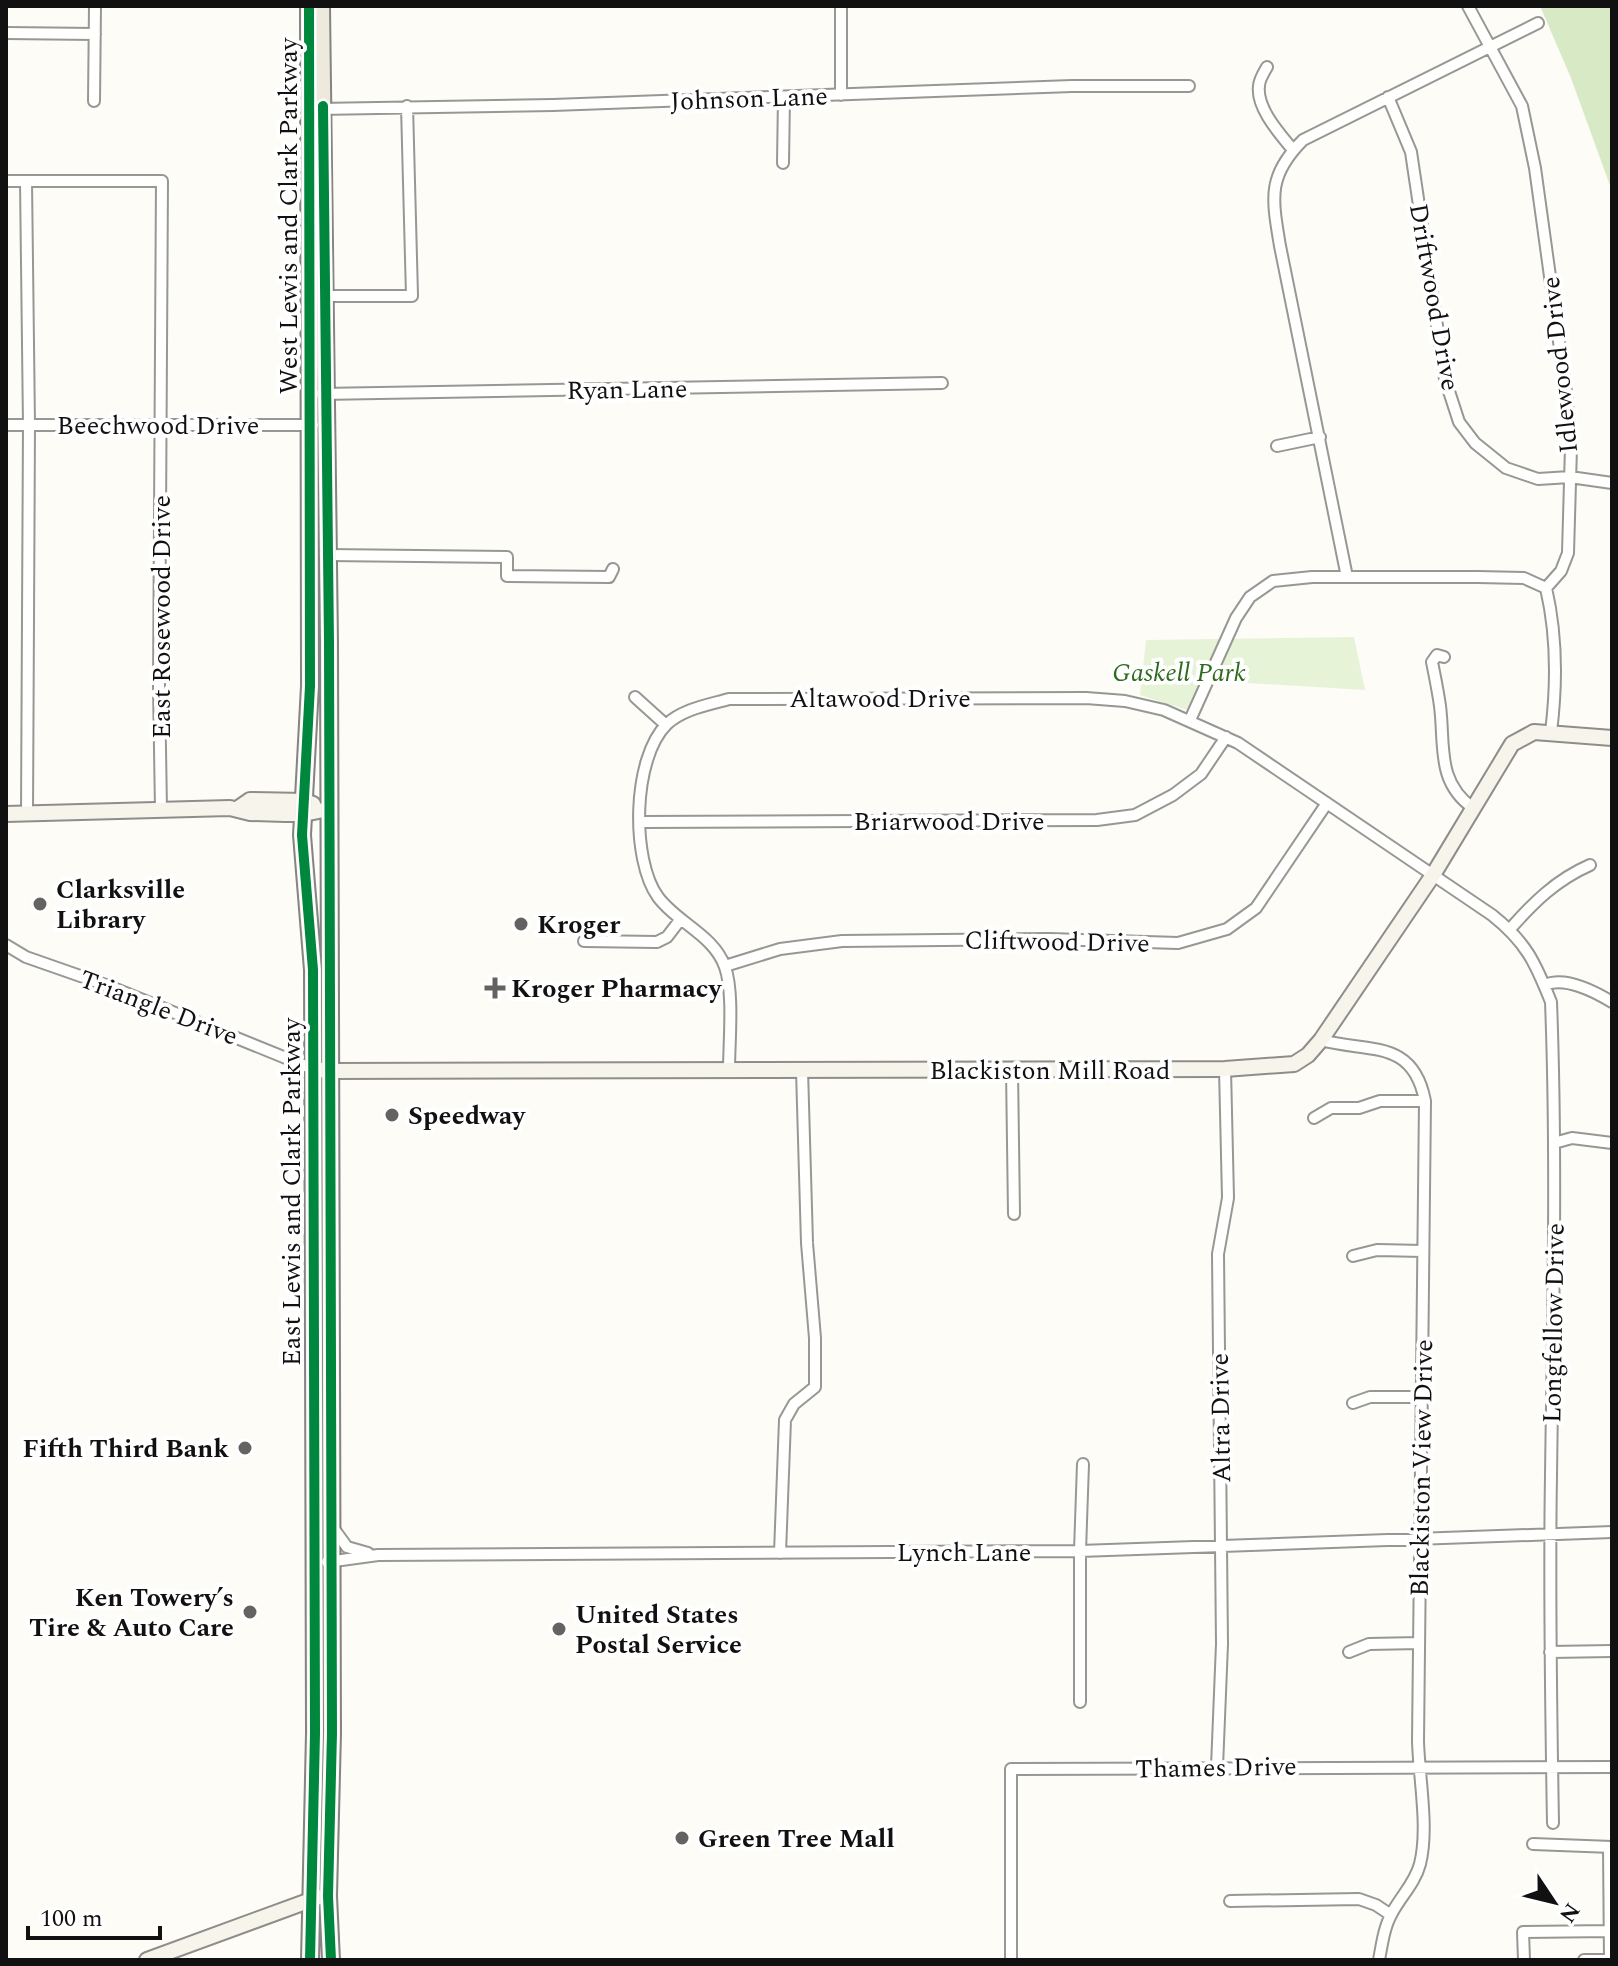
<svg xmlns="http://www.w3.org/2000/svg" width="1618" height="1966" font-family="Spectral,serif">
	<style>
		.green { fill: #e7f3d7 }
		.forest { fill: #d8eac5 }
		.lines { fill: none; stroke-linecap: round; stroke-linejoin: round }
		.street-casing { stroke: #979795; stroke-width: 14 }
		.secondary-casing { stroke: #8e8d8b; stroke-width: 18 }
		.primary-casing { stroke: #858482; stroke-width: 20 }
		.street { stroke: #fffffe; stroke-width: 10 }
		.secondary { stroke: #f6f4eb; stroke-width: 14 }
		.primary { stroke: #ede9dc; stroke-width: 16 }
		.cycleway-casing { stroke: #fff; stroke-width: 15 }
		.cycleway { stroke: #00873e; stroke-width: 10 }
		.poi-dot { fill: #646362; stroke: #fff; stroke-width: 3 }
		.labels { text-anchor: middle; stroke-width: 8; stroke-linejoin: round; paint-order: stroke }
		.street-label { font-size: 26px; fill: #111; stroke: #fff }
		.park-label { font-size: 26px; font-style: italic; fill: #2f6b1f; stroke: #fff }
		.poi-label { font-size: 26px; font-weight: bold; fill: #111; stroke: #fff; text-anchor: start }
	</style>
	<rect width="100%" height="100%" fill="#fdfcf7"/>
	<path class="green" d="M 1354,637 L 1365,690 L 1215,681 L 1200,714 L 1140,695 L 1146,640 Z"/>
	<path class="forest" d="M 1540,6 L 1612,6 L 1612,191 L 1571,78 Z"/>
	<g class="lines">
		<g class="street-casing">
			<path id="street" d="M 841,6 L 841,95
				M 1468,6 L 1522,106 L 1535,168 L 1566,392 L 1571,447 L 1568,553 L 1561,571 L 1546,588 C 1557,635 1557,684 1551,732
				M 6,33 L 95,34
				M 1267,67 C 1264,72 1259,80 1259,86 C 1256,108 1280,134 1293,150
				M 1388,97 L 1411,152 L 1445,379 L 1459,422 L 1475,443 L 1506,468 L 1538,479 L 1570,477 L 1612,483
				M 94,101 L 95,6
				M 319,109 L 553,105 L 1072,86 L 1189,86
				M 783,163 L 784,97
				M 6,181 L 162,181 L 159,687 L 161,810
				M 26,181 L 29,425 L 27,814
				M 325,296 L 412,296 L 407,106
				M 321,394 L 942,383
				M 6,425 L 313,425
				M 1277,446 L 1320,437
				M 328,555 L 507,557 L 507,576 L 609,577 L 613,569
				M 1347,577 L 1280,246 C 1272,198 1267,176 1303,140 L 1538,23
				M 1444,657 L 1437,655 L 1432,662 C 1435,677 1438,691 1440,706 C 1445,745 1436,782 1473,808
				M 635,697 L 666,725
				M 1190,720 L 1236,618 L 1250,597 L 1273,581 L 1312,577 L 1478,577 L 1524,578 L 1546,588
				M 641,822 L 1097,820 L 1135,815 L 1173,795 L 1201,774 L 1226,737
				M 1510,929 C 1534,902 1556,880 1590,865
				M 584,941 L 657,942 L 667,937 L 680,920
				M 6,945 L 26,957 L 106,985 L 313,1069
				M 725,966 L 780,949 L 842,941 L 1049,939 L 1178,943 L 1227,929 L 1256,908 L 1327,803
				M 1545,985 C 1564,976 1594,991 1612,1002
				M 1321,1040 C 1368,1053 1413,1038 1425,1101 L 1418,1741 C 1419,1779 1429,1828 1420,1864 C 1415,1883 1401,1896 1392,1913 C 1384,1927 1382,1944 1379,1960
				M 729,1070 C 729,1043 734,992 725,967 C 714,935 677,923 658,897 C 631,860 632,758 667,724 C 683,709 708,705 729,699 L 1086,698 L 1125,701 L 1164,710 L 1238,743 L 1492,915 C 1526,942 1535,962 1551,1002 C 1557,1160 1553,1318 1551,1476 C 1549,1592 1551,1708 1553,1823
				M 1012,1070 L 1014,1214
				M 1314,1118 L 1331,1108 L 1359,1108 L 1380,1101 L 1425,1101
				M 1554,1143 L 1572,1138 L 1612,1143
				M 1353,1256 L 1377,1250 L 1423,1251
				M 1353,1403 L 1370,1397 L 1421,1397
				M 334,1529 L 347,1547 L 368,1553
				M 780,1553 L 785,1420 L 794,1404 L 815,1387 L 815,1338 L 807,1243 L 802,1070
				M 327,1562 L 378,1555 L 1080,1551 L 1612,1532
				M 1349,1652 L 1369,1644 L 1419,1643
				M 1550,1652 L 1612,1651
				M 1080,1702 L 1080,1551 L 1083,1464
				M 1217,1767 L 1222,1644 L 1218,1254 L 1228,1198 L 1225,1069
				M 1533,1844 L 1612,1847
				M 1230,1901 L 1359,1899 L 1376,1905 L 1391,1915
				M 1011,1960 L 1011,1769 L 1612,1767
				M 1524,1960 L 1523,1932 L 1610,1931
				M 1584,1960 L 1610,1960 L 1609,1847"/>
		</g>
		<g class="secondary-casing">
			<path id="secondary" d="M 237,809 L 250,800 L 305,801 L 313,804
				M 6,814 L 230,808 L 250,813 L 285,814 L 304,814 L 328,809
				M 313,1069 L 329,1071 L 1225,1069 L 1294,1064 L 1308,1055 L 1321,1040 L 1433,875 L 1512,744 L 1534,732 L 1612,738
				M 147,1960 L 319,1897"/>
		</g>
		<g class="primary-casing">
			<path id="primary" d="M 309,6 L 310,686 L 302,835 L 313,970 L 315,1733 L 310,1960
				M 321,6 L 329,642 L 332,1733 L 328,1896 L 331,1960"/>
		</g>
		<use href="#street" class="street"/>
		<use href="#secondary" class="secondary"/>
		<use href="#primary" class="primary"/>
		<g class="cycleway-casing">
			<path id="cycleway" d="M 309,6 L 310,686 L 302,835 L 313,970 L 315,1733 L 310,1960
				M 323,106 L 329,642 L 332,1733 L 328,1896 L 331,1960"/>
		</g>
		<use href="#cycleway" class="cycleway"/>
	</g>
	<g class="poi-dot">
		<circle cx="40" cy="904" r="8"/>
		<circle cx="521" cy="924" r="8"/>
		<path d="M491 976h8v8h8v8h-8v8h-8v-8h-8v-8h8z"/>
		<circle cx="392" cy="1115" r="8"/>
		<circle cx="245" cy="1448" r="8"/>
		<circle cx="250" cy="1612" r="8"/>
		<circle cx="559" cy="1629" r="8"/>
		<circle cx="682" cy="1838" r="8"/>
	</g>
	<g class="labels">
		<g class="street-label">
			<text transform="translate(749 98) rotate(-2)" y="9">Johnson Lane</text>
			<text transform="translate(288 216) rotate(-90)" y="9">West Lewis and Clark Parkway</text>
			<text transform="translate(1435 297) rotate(80)" y="9">Driftwood Drive</text>
			<text transform="translate(1559 365) rotate(-96)" y="9">Idlewood Drive</text>
			<text transform="translate(627 389) rotate(-1)" y="9">Ryan Lane</text>
			<text x="158" y="434">Beechwood Drive</text>
			<text transform="translate(161 617) rotate(-90)" y="9">East Rosewood Drive</text>
			<text x="880" y="707">Altawood Drive</text>
			<text x="949" y="830">Briarwood Drive</text>
			<text transform="translate(1057 941) rotate(1)" y="9">Cliftwood Drive</text>
			<text transform="translate(159 1007) rotate(21)" y="9">Triangle Drive</text>
			<text x="1050" y="1079">Blackiston Mill Road</text>
			<text transform="translate(291 1192) rotate(-90)" y="9">East Lewis and Clark Parkway</text>
			<text transform="translate(1553 1323) rotate(-89)" y="9">Longfellow Drive</text>
			<text transform="translate(1220 1418) rotate(-91)" y="9">Altra Drive</text>
			<text transform="translate(1421 1468) rotate(-89)" y="9">Blackiston View Drive</text>
			<text x="964" y="1561">Lynch Lane</text>
			<text transform="translate(1216 1767) rotate(-1)" y="9">Thames Drive</text>
		</g>
		<g class="park-label">
			<text x="1179" y="681">Gaskell Park</text>
		</g>
		<g class="poi-label">
			<text x="56" y="898">Clarksville<tspan x="56" dy="30">Library</tspan></text>
			<text x="537" y="933">Kroger</text>
			<text x="511" y="997">Kroger Pharmacy</text>
			<text x="408" y="1124">Speedway</text>
			<text x="229" y="1457" text-anchor="end">Fifth Third Bank</text>
			<text x="234" y="1606" text-anchor="end">Ken Towery’s<tspan x="234" dy="30">Tire &amp; Auto Care</tspan></text>
			<text x="575" y="1623">United States<tspan x="575" dy="30">Postal Service</tspan></text>
			<text x="698" y="1847">Green Tree Mall</text>
		</g>
	</g>
	<rect width="1618" height="1966" fill="none" stroke="#111111" stroke-width="16"/>
	<g transform="translate(1554 1902) rotate(125)" stroke="#ffffff" stroke-width="6" paint-order="stroke">
	<path d="M0-6L14 30L0 20L-14 30Z" fill="#111111"/>
	<text y="-12" font-size="22" font-weight="bold" text-anchor="middle" fill="#111111">N</text>
	</g>
	<path d="M28 1926v12h132v-12" fill="none" stroke="#111111" stroke-width="4"/>
	<text x="40" y="1926" font-size="24" fill="#111111" stroke="#ffffff" stroke-width="6" paint-order="stroke">100 m</text>
</svg>
